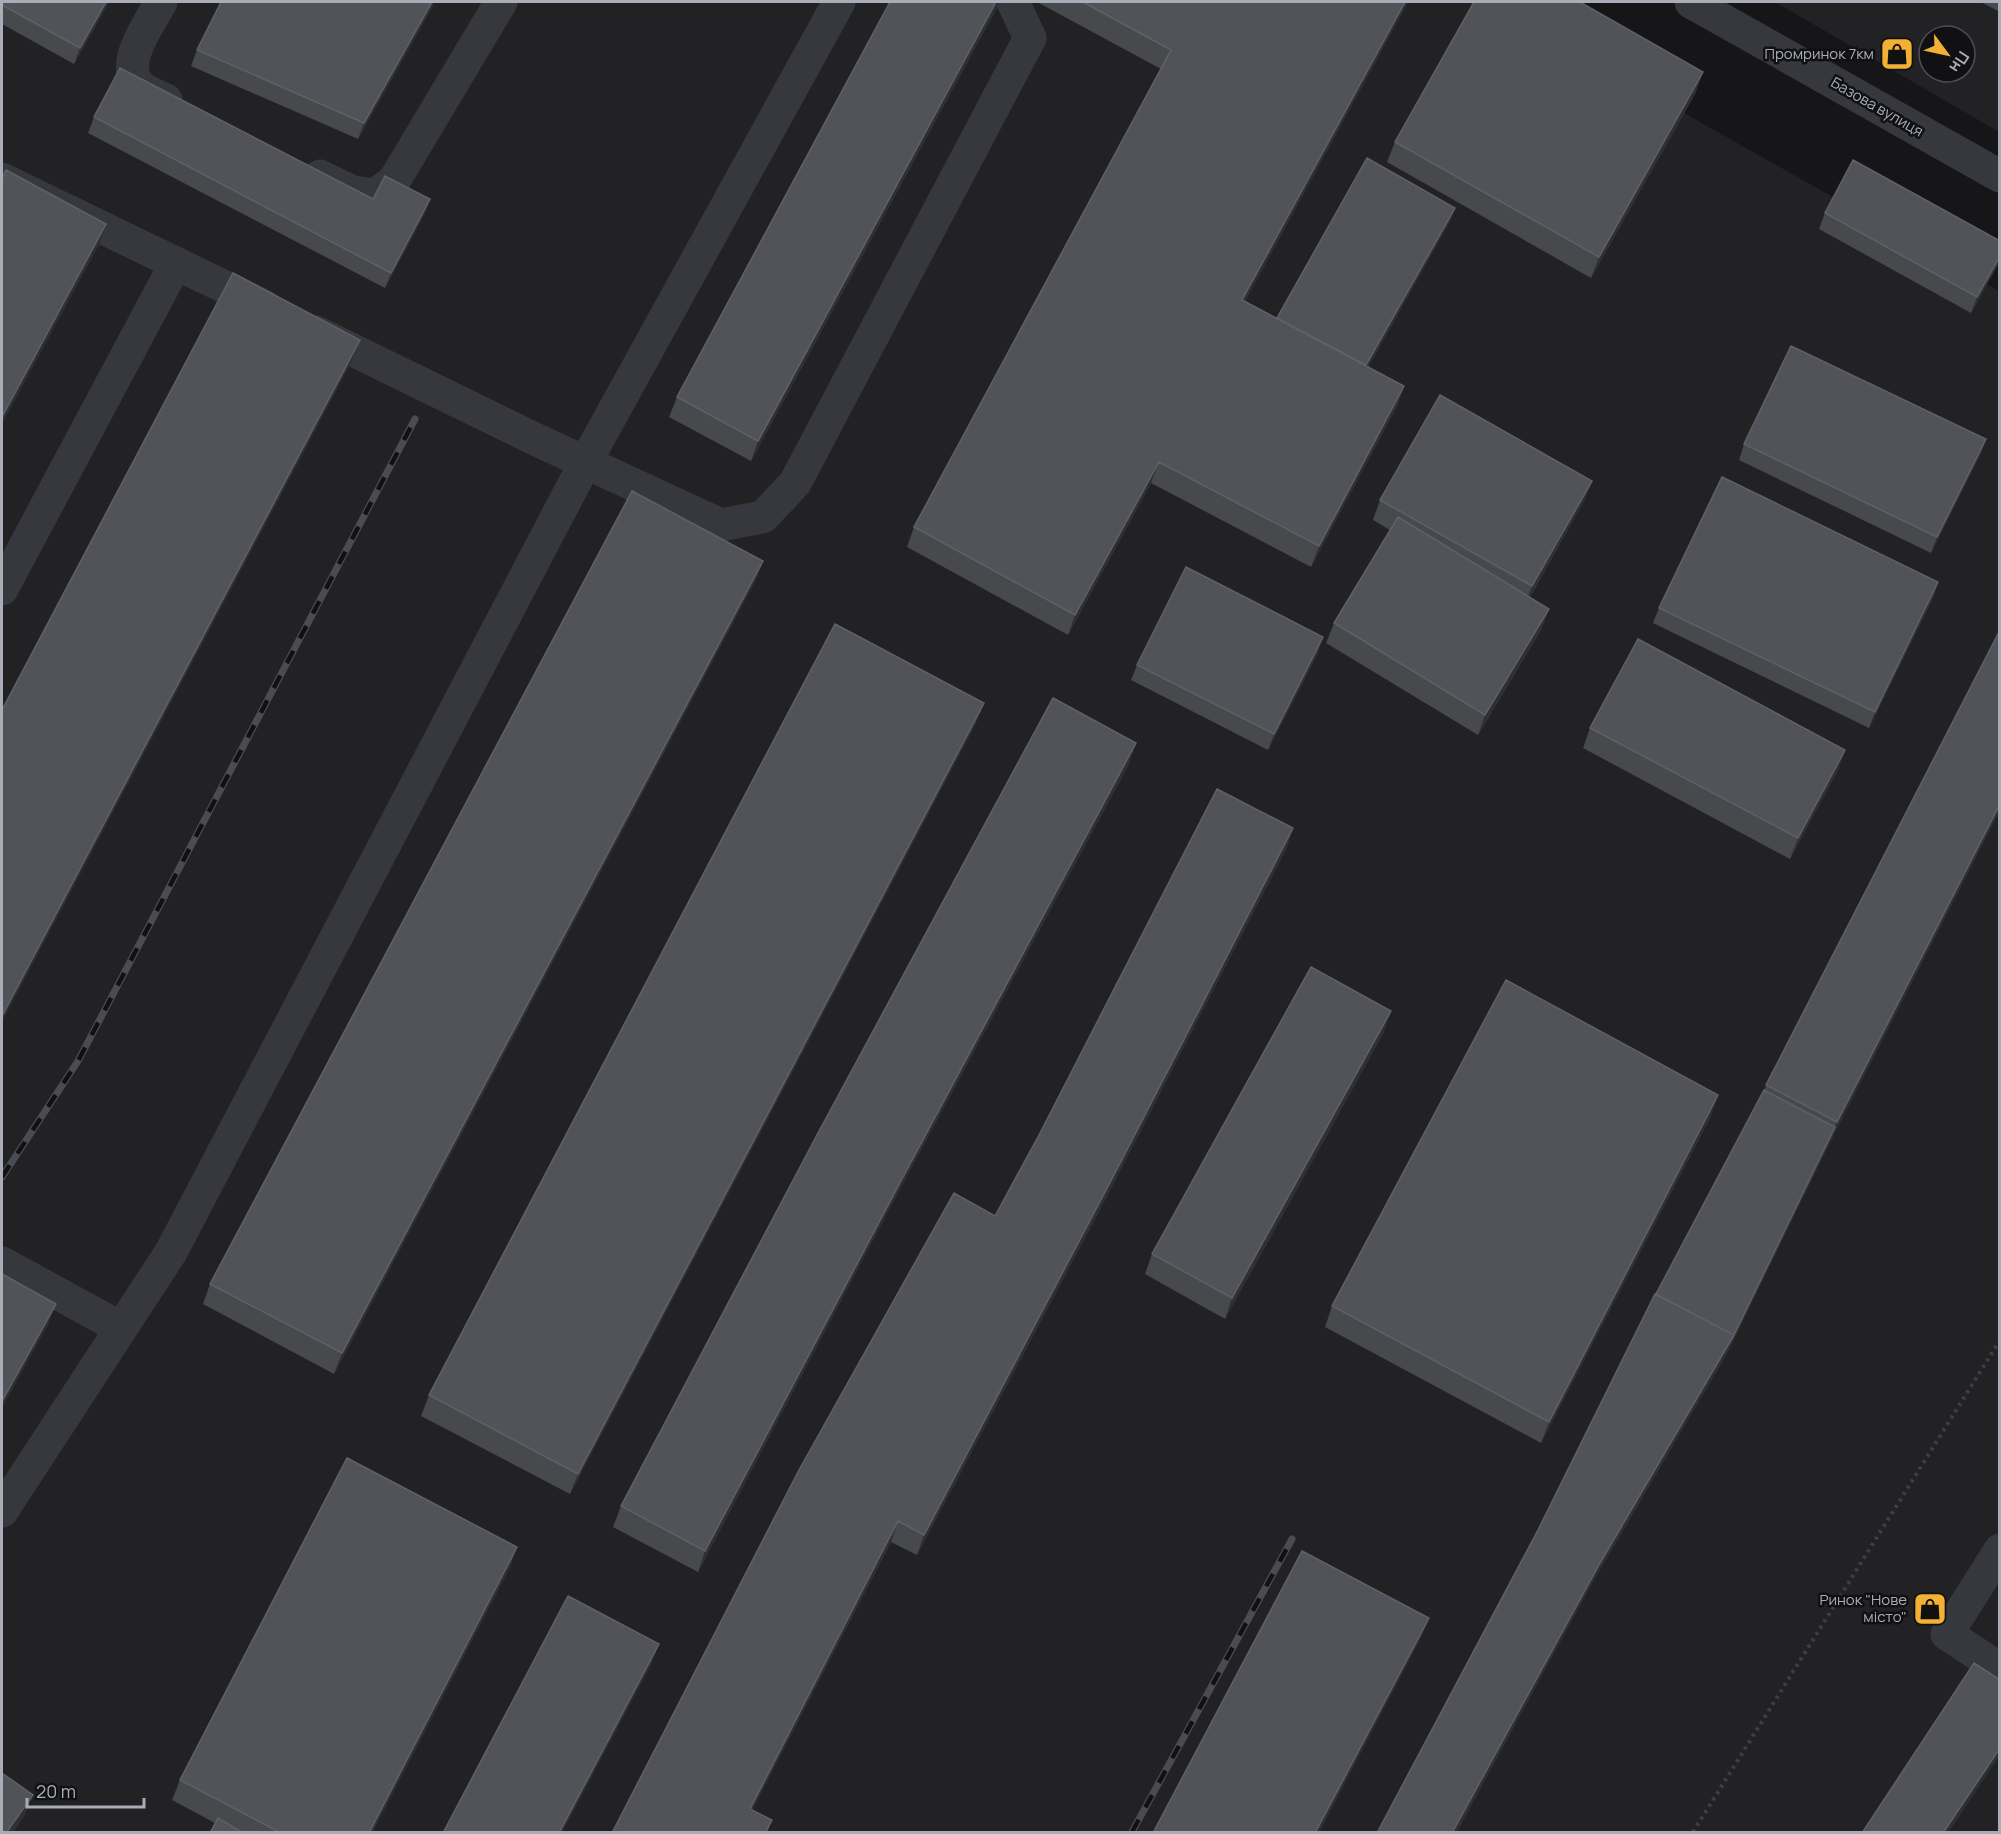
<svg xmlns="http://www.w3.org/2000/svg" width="2001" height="1834" font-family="Manrope,sans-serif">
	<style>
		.built { fill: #222225; fill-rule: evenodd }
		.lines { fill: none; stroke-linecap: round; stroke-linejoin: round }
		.path { stroke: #3d3f44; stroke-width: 4; stroke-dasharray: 3 4.5; stroke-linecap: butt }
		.minor { stroke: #37383d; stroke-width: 33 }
		.rail-casing { stroke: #4a4c52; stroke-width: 7 }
		.rail { stroke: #111113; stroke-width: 4.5; stroke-dasharray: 14; stroke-linecap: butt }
		.wall { fill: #47494d }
		.shaded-wall { fill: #2f3033 }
		.building { fill: #525359; stroke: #5f6168; stroke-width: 1.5 }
		.labels { text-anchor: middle; stroke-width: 5; stroke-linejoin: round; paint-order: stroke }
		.poi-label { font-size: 15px; fill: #a8adb8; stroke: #111113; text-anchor: end }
		.street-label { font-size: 15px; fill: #a8adb8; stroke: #111113 }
	</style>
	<rect width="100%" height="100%" fill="#161618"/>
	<path class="built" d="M 2,2 L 1488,2 L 1999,291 L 1999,1832 L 2,1832 Z
		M 1775,2 L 1999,2 L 1999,132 ZM 1929,36 L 1965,36 L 1965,72 L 1929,72 Z"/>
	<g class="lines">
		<path class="path" d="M 1693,1832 L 2000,1340"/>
		<path class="minor" d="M 161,2 C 150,23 117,66 141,87 C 147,93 159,96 166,100
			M 1691,2 L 2000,176
			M 320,176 L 353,192 L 375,195 L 394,181 L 501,2
			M 2,179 L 264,306
			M 316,332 L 539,441 L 721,525 L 763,517 L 795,483 L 1030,38 L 1013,2
			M 2,589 L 176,263
			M 2,1263 L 121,1328
			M 2,1511 L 171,1252 L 585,463 L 839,2
			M 2000,1550 L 1947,1634 L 2000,1669"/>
		<g class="rail-casing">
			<path id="rail" d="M 2,1177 L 78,1061 L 415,419
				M 1132,1832 L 1292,1539"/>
		</g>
		<use href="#rail" class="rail"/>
	</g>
	<path class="wall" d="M 2,2 L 109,2 L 74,64 L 2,24 Z
		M 435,2 L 358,139 L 191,66 L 197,50 Z
		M 1000,2 L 751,461 L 669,417 L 677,397 Z
		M 1037,2 L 1408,2 L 1245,301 L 1277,318 L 1455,208 L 1449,223 L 1368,367 L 1404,386 L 1397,406 L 1311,567 L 1151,483 L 1068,635 L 907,547 L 914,527 L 1161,69 Z
		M 1981,2 L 2000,2 L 2000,12 Z
		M 1696,92 L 1591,278 L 1387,162 L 1395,142 Z
		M 94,117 L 373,199 L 430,199 L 424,215 L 385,288 L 88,133 Z
		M 1825,213 L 2000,256 L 2000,261 L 1971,313 L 1819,229 Z
		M 1986,439 L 1980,455 L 1931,553 L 1739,460 L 1744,444 Z
		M 1592,481 L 1584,501 L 1530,597 L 1549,609 L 1541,630 L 1478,735 L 1326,643 L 1334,623 L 1390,530 L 1373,520 L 1380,500 Z
		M 763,561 L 755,581 L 334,1374 L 203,1304 L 210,1284 Z
		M 1938,582 L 1933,598 L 1869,728 L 1653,623 L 1659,608 Z
		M 2000,630 L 2000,810 L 1830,1142 L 1726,1355 L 1592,1583 L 1456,1833 L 1377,1833 L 1538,1530 L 1656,1294 L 1764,1090 Z
		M 1318,653 L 1268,750 L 1131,680 L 1137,665 Z
		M 976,723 L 570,1494 L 421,1416 L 429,1395 Z
		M 1590,728 L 1845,750 L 1838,770 L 1790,859 L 1583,748 Z
		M 1129,764 L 895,1198 L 698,1572 L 613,1527 L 621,1506 Z
		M 1293,828 L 1286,849 L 1107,1196 L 917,1555 L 891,1542 L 752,1810 L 772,1820 L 767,1833 L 612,1833 L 995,1216 Z
		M 1384,1032 L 1225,1319 L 1145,1274 L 1152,1254 Z
		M 1711,1116 L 1541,1443 L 1325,1327 L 1332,1306 Z
		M 517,1547 L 510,1567 L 372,1833 L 210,1833 L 215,1823 L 172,1800 L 180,1780 Z"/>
	<path class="shaded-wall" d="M 106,2 L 109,2 L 74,64 L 80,48 Z
		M 432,2 L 435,2 L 358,139 L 364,123 Z
		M 996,2 L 1000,2 L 751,461 L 758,441 Z
		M 1405,2 L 1408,2 L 1235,320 L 1242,300 Z
		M 1703,72 L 1696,92 L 1591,278 L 1599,257 Z
		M 430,199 L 424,215 L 385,288 L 391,273 Z
		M 1455,208 L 1449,223 L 1357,386 L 1363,370 Z
		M 106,224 L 99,245 L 2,424 L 2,417 Z
		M 2000,256 L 2000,261 L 1971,313 L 1977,297 Z
		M 360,340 L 352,361 L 2,1022 L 2,1016 Z
		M 1404,386 L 1397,406 L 1311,567 L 1319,546 Z
		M 1986,439 L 1980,455 L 1931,553 L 1937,537 Z
		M 1159,462 L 1151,483 L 1068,635 L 1075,615 Z
		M 1592,481 L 1584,501 L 1524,607 L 1532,586 Z
		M 763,561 L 755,581 L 334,1374 L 342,1353 Z
		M 1938,582 L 1933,598 L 1869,728 L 1875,712 Z
		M 1549,609 L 1541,630 L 1478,735 L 1485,715 Z
		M 1323,637 L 1318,653 L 1268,750 L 1274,734 Z
		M 984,703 L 976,723 L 570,1494 L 578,1474 Z
		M 1136,743 L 1129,764 L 895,1198 L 698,1572 L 705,1551 L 903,1177 Z
		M 1845,750 L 1838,770 L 1790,859 L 1798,838 Z
		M 2000,804 L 2000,810 L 1830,1142 L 1726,1355 L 1732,1339 L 1837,1122 Z
		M 1293,828 L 1286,849 L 1107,1196 L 917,1555 L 924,1535 Z
		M 1391,1011 L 1384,1032 L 1225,1319 L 1232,1298 Z
		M 1718,1095 L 1711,1116 L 1541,1443 L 1549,1422 Z
		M 56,1304 L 48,1325 L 2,1408 L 2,1401 Z
		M 1734,1335 L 1726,1355 L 1592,1583 L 1456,1833 L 1452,1833 L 1600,1563 Z
		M 898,1521 L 891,1542 L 742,1829 L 750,1809 Z
		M 517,1547 L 510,1567 L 372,1833 L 369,1833 Z
		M 1429,1618 L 1421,1638 L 1319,1833 L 1315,1833 Z
		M 659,1644 L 651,1665 L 562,1833 L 559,1833 Z
		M 2000,1748 L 2000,1755 L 1948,1833 L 1943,1833 Z
		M 33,1795 L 25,1815 L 13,1833 L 6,1833 Z"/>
	<path class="building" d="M 2,2 L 106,2 L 80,48 L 2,5 Z
		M 221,2 L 432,2 L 364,123 L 197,50 Z
		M 890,2 L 996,2 L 758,441 L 677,397 Z
		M 1083,2 L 1405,2 L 1242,300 L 1404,386 L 1319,546 L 1159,462 L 1075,615 L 914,527 L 1171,50 Z
		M 1474,2 L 1580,2 L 1703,72 L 1599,257 L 1395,142 Z
		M 120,68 L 373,199 L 385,176 L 430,199 L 391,273 L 94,117 Z
		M 1367,158 L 1455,208 L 1366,365 L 1277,318 Z
		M 1853,160 L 2000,241 L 2000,256 L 1977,297 L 1825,213 Z
		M 6,170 L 106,224 L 2,417 L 2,179 Z
		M 233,273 L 360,340 L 2,1016 L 2,710 Z
		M 1791,346 L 1986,439 L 1937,537 L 1744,444 Z
		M 1440,395 L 1592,481 L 1532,586 L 1380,500 Z
		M 1722,477 L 1938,582 L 1875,712 L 1659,608 Z
		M 632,491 L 763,561 L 342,1353 L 210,1284 Z
		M 1398,517 L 1549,609 L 1485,715 L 1334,623 Z
		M 1186,567 L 1323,637 L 1274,734 L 1137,665 Z
		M 835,624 L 984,703 L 578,1474 L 429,1395 Z
		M 2000,630 L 2000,804 L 1837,1122 L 1766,1085 Z
		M 1638,639 L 1845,750 L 1798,838 L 1590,728 Z
		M 1053,698 L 1136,743 L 903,1177 L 705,1551 L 621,1506 L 818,1133 Z
		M 1217,789 L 1293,828 L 1114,1175 L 924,1535 L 898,1521 L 750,1809 L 772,1820 L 765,1833 L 612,1833 L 799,1470 L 954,1193 L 995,1216 L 1039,1135 Z
		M 1311,967 L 1391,1011 L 1232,1298 L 1152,1254 Z
		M 1506,980 L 1718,1095 L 1549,1422 L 1332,1306 Z
		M 1764,1090 L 1835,1127 L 1732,1339 L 1734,1335 L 1656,1294 Z
		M 2,1274 L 56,1304 L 2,1401 Z
		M 1655,1294 L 1734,1335 L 1600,1563 L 1452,1833 L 1377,1833 L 1538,1530 Z
		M 347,1458 L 517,1547 L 369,1833 L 281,1833 L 180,1780 Z
		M 1302,1551 L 1429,1618 L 1315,1833 L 1153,1833 Z
		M 568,1596 L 659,1644 L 559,1833 L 443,1833 Z
		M 1974,1663 L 2000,1680 L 2000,1748 L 1943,1833 L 1862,1833 Z
		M 2,1773 L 33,1795 L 6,1833 L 2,1833 Z
		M 218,1818 L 243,1833 L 210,1833 Z"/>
	<defs>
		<g id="shop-square" transform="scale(1.725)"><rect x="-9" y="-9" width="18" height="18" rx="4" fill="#f2b134" stroke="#111113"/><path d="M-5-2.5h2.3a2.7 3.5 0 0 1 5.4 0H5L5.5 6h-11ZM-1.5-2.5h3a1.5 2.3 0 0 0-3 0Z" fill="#111"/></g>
	</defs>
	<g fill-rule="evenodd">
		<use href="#shop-square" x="1897" y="54"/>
		<use href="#shop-square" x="1930" y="1609"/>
	</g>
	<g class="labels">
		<g class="poi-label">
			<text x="1874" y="59">Промринок 7км</text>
			<text x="1907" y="1605">Ринок "Нове<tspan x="1907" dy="17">місто"</tspan></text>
		</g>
		<g class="street-label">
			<text transform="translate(1877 107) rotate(30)" y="5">Базова вулиця</text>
		</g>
	</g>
	<rect width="2001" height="1834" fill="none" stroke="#a8adb8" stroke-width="6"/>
	<g transform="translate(1947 54) rotate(123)"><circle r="28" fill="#111113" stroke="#4d4f55" stroke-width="1.5"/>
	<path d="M0-4.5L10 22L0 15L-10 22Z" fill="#f2b134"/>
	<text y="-9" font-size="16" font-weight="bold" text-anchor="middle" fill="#a8adb8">Пн</text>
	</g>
	<path d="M27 1798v9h117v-9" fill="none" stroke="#a8adb8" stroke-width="3"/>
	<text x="36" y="1798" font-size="18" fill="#a8adb8" stroke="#111113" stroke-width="4.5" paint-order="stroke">20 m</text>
</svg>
